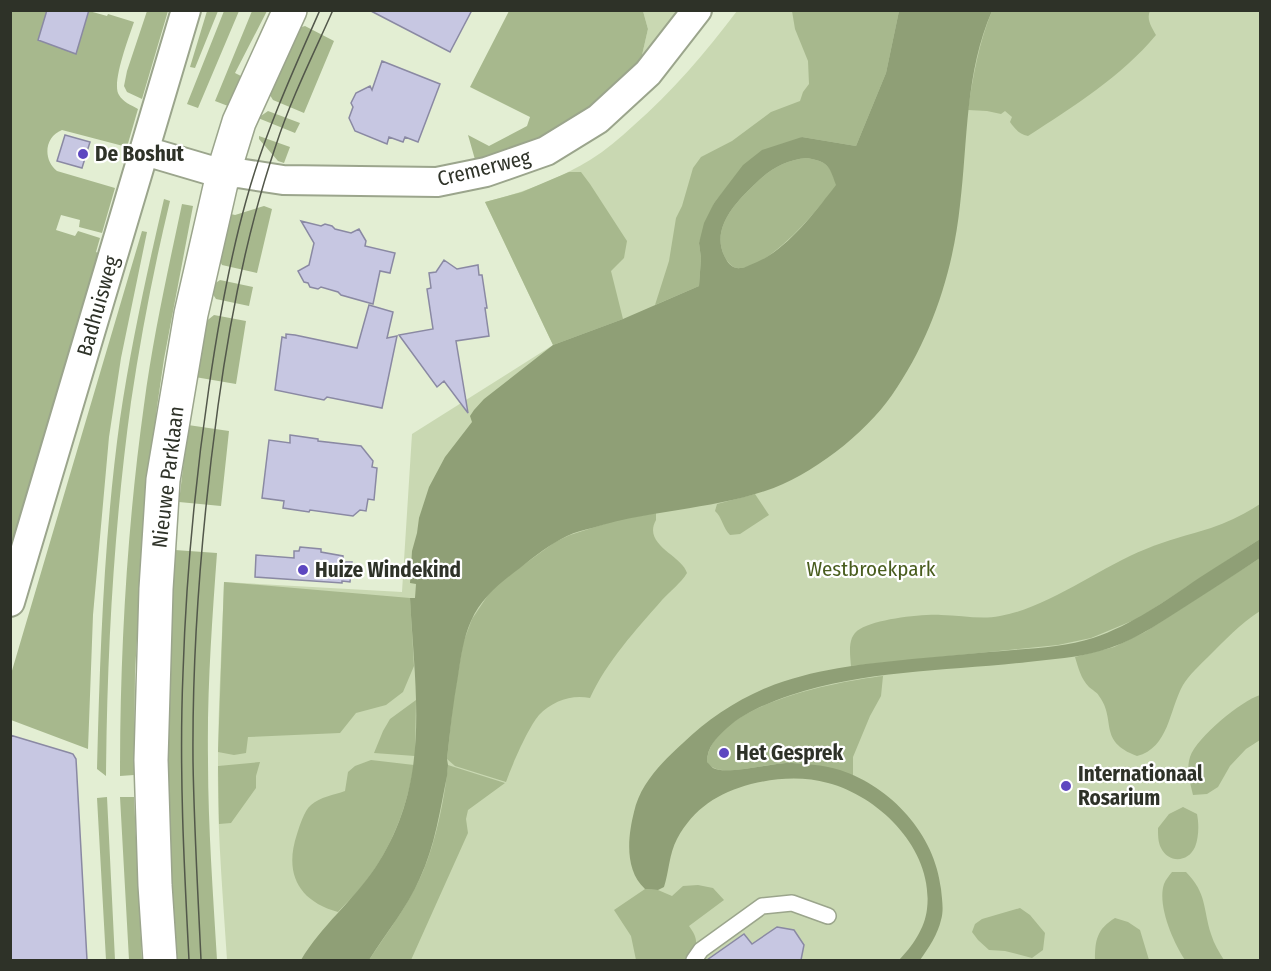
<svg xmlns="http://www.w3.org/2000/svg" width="1271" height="971" font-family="'Fira Sans Condensed',sans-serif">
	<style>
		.green { fill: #c9d8b2 }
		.forest { fill: #a7b88d }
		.water { fill: #8f9f76; fill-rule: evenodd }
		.building { fill: #c7c7e2; stroke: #8a89a3; stroke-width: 1.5 }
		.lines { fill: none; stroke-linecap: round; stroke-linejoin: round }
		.lane-casing { stroke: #9ba58c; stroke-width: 18 }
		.street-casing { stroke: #9ba58c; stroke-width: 32 }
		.secondary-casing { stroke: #9ba58c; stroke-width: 36 }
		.lane { stroke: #fff; stroke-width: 15 }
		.street { stroke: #fff; stroke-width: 28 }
		.secondary { stroke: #fff; stroke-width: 33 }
		.tram { stroke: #52574a; stroke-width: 1.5 }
		.poi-dot { fill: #5d47c0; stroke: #fff; stroke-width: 2 }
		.labels { text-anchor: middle; stroke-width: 4.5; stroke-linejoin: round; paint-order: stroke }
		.poi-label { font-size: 21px; font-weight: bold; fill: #2e3228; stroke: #fff; text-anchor: start }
		.street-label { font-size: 21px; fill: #2e3228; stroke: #fff }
		.park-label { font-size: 21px; fill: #495d1e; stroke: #fff }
	</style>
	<rect width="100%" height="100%" fill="#e3eed3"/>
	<path class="green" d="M 643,11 L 686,11 L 640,64 L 648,29 Z
		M 737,11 L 1260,11 L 1260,960 L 227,960 C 223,895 217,830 218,765 C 218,704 222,643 224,582 L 402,592 L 412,434 L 553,345 L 485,202 C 522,193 557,180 590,160 C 606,150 620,138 633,126 C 672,92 706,52 737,11 Z"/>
	<path class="forest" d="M 11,11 L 89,11 L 107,16 L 108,14 L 134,22 C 129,37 111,84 119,95 C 123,102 131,105 138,109 L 127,147 L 62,130 C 44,137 43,160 57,171 L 115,188 L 102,233 L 79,227 L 80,220 L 61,215 L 56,230 L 75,236 L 78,231 L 100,238 L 96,252 L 103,255 L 11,564 Z
		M 147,11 L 168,11 L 142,99 L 127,92 L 124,86 L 127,71 Z
		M 207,11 L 218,11 L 195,68 L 190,67 Z
		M 224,11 L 239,11 L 198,108 L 187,104 Z
		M 252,11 L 267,11 L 235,73 L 241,76 L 228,106 L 215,101 Z
		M 509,11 L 643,11 L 648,29 L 640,64 L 616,88 L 553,134 L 476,163 L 468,135 L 489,146 L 527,126 L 530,117 L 470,87 Z
		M 792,11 L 899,11 L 886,73 L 856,146 L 802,137 L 727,187 L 714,203 L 699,243 L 701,258 L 699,286 L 655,305 L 669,261 L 676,218 L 682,206 L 693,168 L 701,157 L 732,141 L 771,112 L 800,101 L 803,92 L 809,84 L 808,61 L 795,29 Z
		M 992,11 L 1150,11 C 1146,19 1152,28 1156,35 C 1121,77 1074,106 1028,136 C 1019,134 1015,129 1010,122 L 1012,117 L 1005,111 L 1001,114 L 987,111 L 968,110 C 973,76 979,42 992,11 Z
		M 305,26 L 334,41 L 304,113 L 273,100 L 268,92 L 295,29 Z
		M 268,111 L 300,123 L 295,133 L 258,118 Z
		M 259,136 L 290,147 L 284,163 L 278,161 L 259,139 Z
		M 807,158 C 828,162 829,165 837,185 C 818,209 773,265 741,268 C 734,269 730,265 726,259 C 709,230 735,203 755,184 C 770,169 785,160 807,158 Z
		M 569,172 L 581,172 L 590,184 L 627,241 L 624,258 L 611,271 L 623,319 L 553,345 L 485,202 L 522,192 Z
		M 164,199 L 170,201 C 154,267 141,335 131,402 C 114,526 107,651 106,776 L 97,769 C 100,652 104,535 120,419 C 131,345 147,272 164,199 Z
		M 182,204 L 193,206 L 164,359 L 157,407 L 143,539 L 135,672 L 134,775 L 120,776 C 120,652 127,527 144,405 C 153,337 168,270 182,204 Z
		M 264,206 L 272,209 L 257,273 L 222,265 L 217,256 L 227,213 L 235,215 Z
		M 142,231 L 147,232 L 121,358 L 109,437 L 93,615 L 88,749 L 11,720 L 11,674 Z
		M 220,280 L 253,287 L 249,306 L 216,299 L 210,290 L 211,286 Z
		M 214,315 L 246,321 L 236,384 L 195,377 L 204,323 Z
		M 188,425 L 229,431 L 221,506 L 179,502 Z
		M 755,494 L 769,515 L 740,534 L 730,535 C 723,528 722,517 715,511 L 717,504 Z
		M 1260,504 L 1260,539 L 1139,618 L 1091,638 L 1058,645 L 851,666 C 850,653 847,636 860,629 C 877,619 921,614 941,615 C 961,615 980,620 1000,616 C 1050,607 1098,568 1146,549 C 1167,540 1189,535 1211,528 C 1229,522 1245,514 1260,504 Z
		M 656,513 L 656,520 C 642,545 682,555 687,573 C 681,583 670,591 662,600 C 636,630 607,661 590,698 C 572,694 552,701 539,715 C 528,728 512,765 506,782 L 455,766 L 447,759 L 453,703 L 463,643 L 472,619 L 488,595 L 498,584 L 515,571 L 555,542 L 570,535 L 617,520 Z
		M 175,550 L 217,553 C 212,622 207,690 208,759 C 208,826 213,893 217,960 L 175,960 L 166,763 L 168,641 Z
		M 1260,558 L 1260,611 C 1240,624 1225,640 1208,657 C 1200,665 1189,675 1183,685 C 1169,710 1169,748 1137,756 C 1097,741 1117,720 1099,696 C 1097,692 1092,690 1089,687 C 1081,679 1078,667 1075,657 L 1114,647 L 1145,632 Z
		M 224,582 L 410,598 L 414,666 L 403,692 L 386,705 L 356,713 L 340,733 L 248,737 L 246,753 L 234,755 L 218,752 Z
		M 883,676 L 881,696 L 870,716 L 853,757 L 853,776 C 832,767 811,764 789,763 C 771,763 726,775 714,768 C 712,767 708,764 707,762 C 709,705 839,681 883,676 Z
		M 1260,695 L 1260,740 L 1246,749 L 1230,766 L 1218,787 L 1207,794 L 1193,795 C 1190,782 1186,770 1190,757 C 1197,737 1241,701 1260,695 Z
		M 416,700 L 415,756 L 374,753 L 383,731 L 390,719 Z
		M 371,760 L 414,765 C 407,807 392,847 366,881 C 358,892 347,902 338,912 C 298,901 284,873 297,834 C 300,825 304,811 311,805 C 320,797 334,795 345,791 L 348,772 L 355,766 Z
		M 260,762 L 256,776 L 256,788 L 231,823 L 219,824 L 218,766 Z
		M 448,765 L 505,783 L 468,810 L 466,819 L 468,833 L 411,960 L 369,960 C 384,937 401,915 414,890 C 433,857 444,804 448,765 Z
		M 107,797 L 115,960 L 106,960 L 97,798 Z
		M 120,797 L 134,797 L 142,960 L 129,960 Z
		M 1183,807 L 1197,814 C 1199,824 1199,837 1195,847 C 1188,863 1168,863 1161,848 C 1158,842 1158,835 1158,828 L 1169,814 Z
		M 1172,872 L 1186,872 C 1207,893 1203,909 1211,934 C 1214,944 1219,952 1224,960 L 1185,960 C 1173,942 1157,905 1164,884 C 1166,879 1169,876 1172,872 Z
		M 698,885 L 713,888 L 724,900 L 689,926 C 700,941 697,946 688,960 L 636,960 L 631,936 L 614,910 L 645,889 L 658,890 L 672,896 L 683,886 Z
		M 1020,908 L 1030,915 L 1045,933 L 1043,950 L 1032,958 L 1005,951 L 989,950 L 978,940 L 972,932 L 975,924 L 982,919 Z
		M 1115,918 L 1128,922 L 1140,930 L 1149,960 L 1095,960 C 1095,940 1097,929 1115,918 Z"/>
	<path class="water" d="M 899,11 L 992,11 C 965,72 968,140 960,205 C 953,272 931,339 892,395 C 865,434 811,476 765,491 C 709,510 649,510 592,528 C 584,530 575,532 567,536 C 550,544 535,556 520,568 C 501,582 481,598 471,621 C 463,639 461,657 458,676 C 453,704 450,731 447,759 L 448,765 L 447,776 C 440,810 435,846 420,878 C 407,908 386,933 369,960 L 301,960 C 321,926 353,901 375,868 C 432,782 415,695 410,598 L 415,598 L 416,584 L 410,583 L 412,551 L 417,533 L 419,518 L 429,487 L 445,457 L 472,422 L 470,416 L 474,410 L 484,399 L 553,345 L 623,319 L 699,286 L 701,258 L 699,243 L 704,223 L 714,203 L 743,165 L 762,150 L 802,137 L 856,146 L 886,73 ZM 807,158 C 828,162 829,165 836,185 C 814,213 785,253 750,265 C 747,266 744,268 741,268 C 734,269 729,265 726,259 C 709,230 735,203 755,184 C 770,169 785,160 807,158 Z
		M 1260,539 L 1260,558 C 1234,575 1207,593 1180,610 C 1155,626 1130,643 1100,651 C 1077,658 1052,659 1028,662 C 949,671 867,670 791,695 C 768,703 745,712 727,728 C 716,738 707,747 707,762 C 708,763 712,767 713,768 C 725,775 769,764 786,763 C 803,763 823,765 840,770 C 891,787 935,834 941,889 C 942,899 944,911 941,920 C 938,934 928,949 920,960 L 899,960 C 912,947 925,928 927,909 C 934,851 881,797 828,783 C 803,776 776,778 751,784 C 718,793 694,808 677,839 C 669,854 669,872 664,887 L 658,890 L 645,889 C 624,870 628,836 634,812 C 640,784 662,762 683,743 C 707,720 735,701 766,688 C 812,669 863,664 912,659 C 938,657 964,654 989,652 C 1021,649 1062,648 1093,638 C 1132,625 1165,601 1199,578 C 1219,565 1240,552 1260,539 Z"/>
	<path class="building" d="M 47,10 L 89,10 L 76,54 L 38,40 Z
		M 369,10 L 472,10 L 450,52 Z
		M 382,61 L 440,84 L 418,142 L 405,137 L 403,142 L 389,137 L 387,144 L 355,131 L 349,118 L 353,107 L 351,103 L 356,93 L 370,86 L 372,90 Z
		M 65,135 L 90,142 L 82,168 L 57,161 Z
		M 301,221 L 321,226 L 325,224 L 332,226 L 335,229 L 351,233 L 359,229 L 366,241 L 365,246 L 395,253 L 390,273 L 380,271 L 373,304 L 341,295 L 338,292 L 321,287 L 318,289 L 310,287 L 308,283 L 304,282 L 298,271 L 309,265 L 314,243 Z
		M 444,260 L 457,269 L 478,265 L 479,275 L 482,275 L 487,308 L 485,308 L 489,336 L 456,341 L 468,413 L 444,381 L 437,387 L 399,335 L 433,329 L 427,289 L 431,288 L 429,273 L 436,272 Z
		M 369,305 L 393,312 L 387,338 L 397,336 L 382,408 L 327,397 L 324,400 L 275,390 L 282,337 L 286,338 L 286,334 L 295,335 L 357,348 Z
		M 290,435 L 318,439 L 318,441 L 361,446 L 373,461 L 372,467 L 377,468 L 374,500 L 368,499 L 366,511 L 360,510 L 353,516 L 310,510 L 309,512 L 283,508 L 284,501 L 262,498 L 269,440 L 290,443 Z
		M 300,547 L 321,549 L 321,552 L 343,556 L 343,562 L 352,562 L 350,582 L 342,581 L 342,583 L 255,577 L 256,555 L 294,558 L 294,551 L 299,551 Z
		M 10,735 L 70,753 L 73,754 L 76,759 L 87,960 L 10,960 Z
		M 777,927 L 794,930 L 804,945 L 801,960 L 707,960 L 744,934 L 752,944 Z"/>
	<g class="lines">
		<g class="lane-casing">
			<path id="lane" d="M 694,960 L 701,950 L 762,906 L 792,903 L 828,916"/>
		</g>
		<g class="street-casing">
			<path id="street" d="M 145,151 L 223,174 L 238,173 L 283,180 L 437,182 L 486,172 L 546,151 L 598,119 L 648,73 L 697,10
				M 10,602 L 186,10"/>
		</g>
		<g class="secondary-casing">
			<path id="secondary" d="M 160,960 L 155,885 L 151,760 L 156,589 L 163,480 L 191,314 L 223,174 L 239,122 L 290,10"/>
		</g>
		<use href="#lane" class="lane"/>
		<use href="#street" class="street"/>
		<use href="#secondary" class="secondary"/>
		<path class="tram" d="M 189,960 C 184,865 179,769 183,673 C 186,578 195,482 209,387 C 218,325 229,262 246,201 C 264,135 292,73 320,10
			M 201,960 C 198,894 194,827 193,761 C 192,642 202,524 218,406 C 230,318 247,230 276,145 C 291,99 313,55 333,10"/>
	</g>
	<g class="poi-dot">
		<circle cx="83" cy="154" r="6"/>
		<circle cx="303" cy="570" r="6"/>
		<circle cx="724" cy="753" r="6"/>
		<circle cx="1066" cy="786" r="6"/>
	</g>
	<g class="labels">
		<g class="poi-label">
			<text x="95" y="161">De Boshut</text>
			<text x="315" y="577">Huize Windekind</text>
			<text x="736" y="760">Het Gesprek</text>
			<text x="1078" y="781">Internationaal<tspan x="1078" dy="24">Rosarium</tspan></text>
		</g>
		<g class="street-label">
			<text transform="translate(484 168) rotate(-14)" y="7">Cremerweg</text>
			<text transform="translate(98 306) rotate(-74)" y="7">Badhuisweg</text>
			<text transform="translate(168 477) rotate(-83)" y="7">Nieuwe Parklaan</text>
		</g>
		<g class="park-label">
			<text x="871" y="576">Westbroekpark</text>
		</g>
	</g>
	<rect width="1271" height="971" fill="none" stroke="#2e3228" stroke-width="24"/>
</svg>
